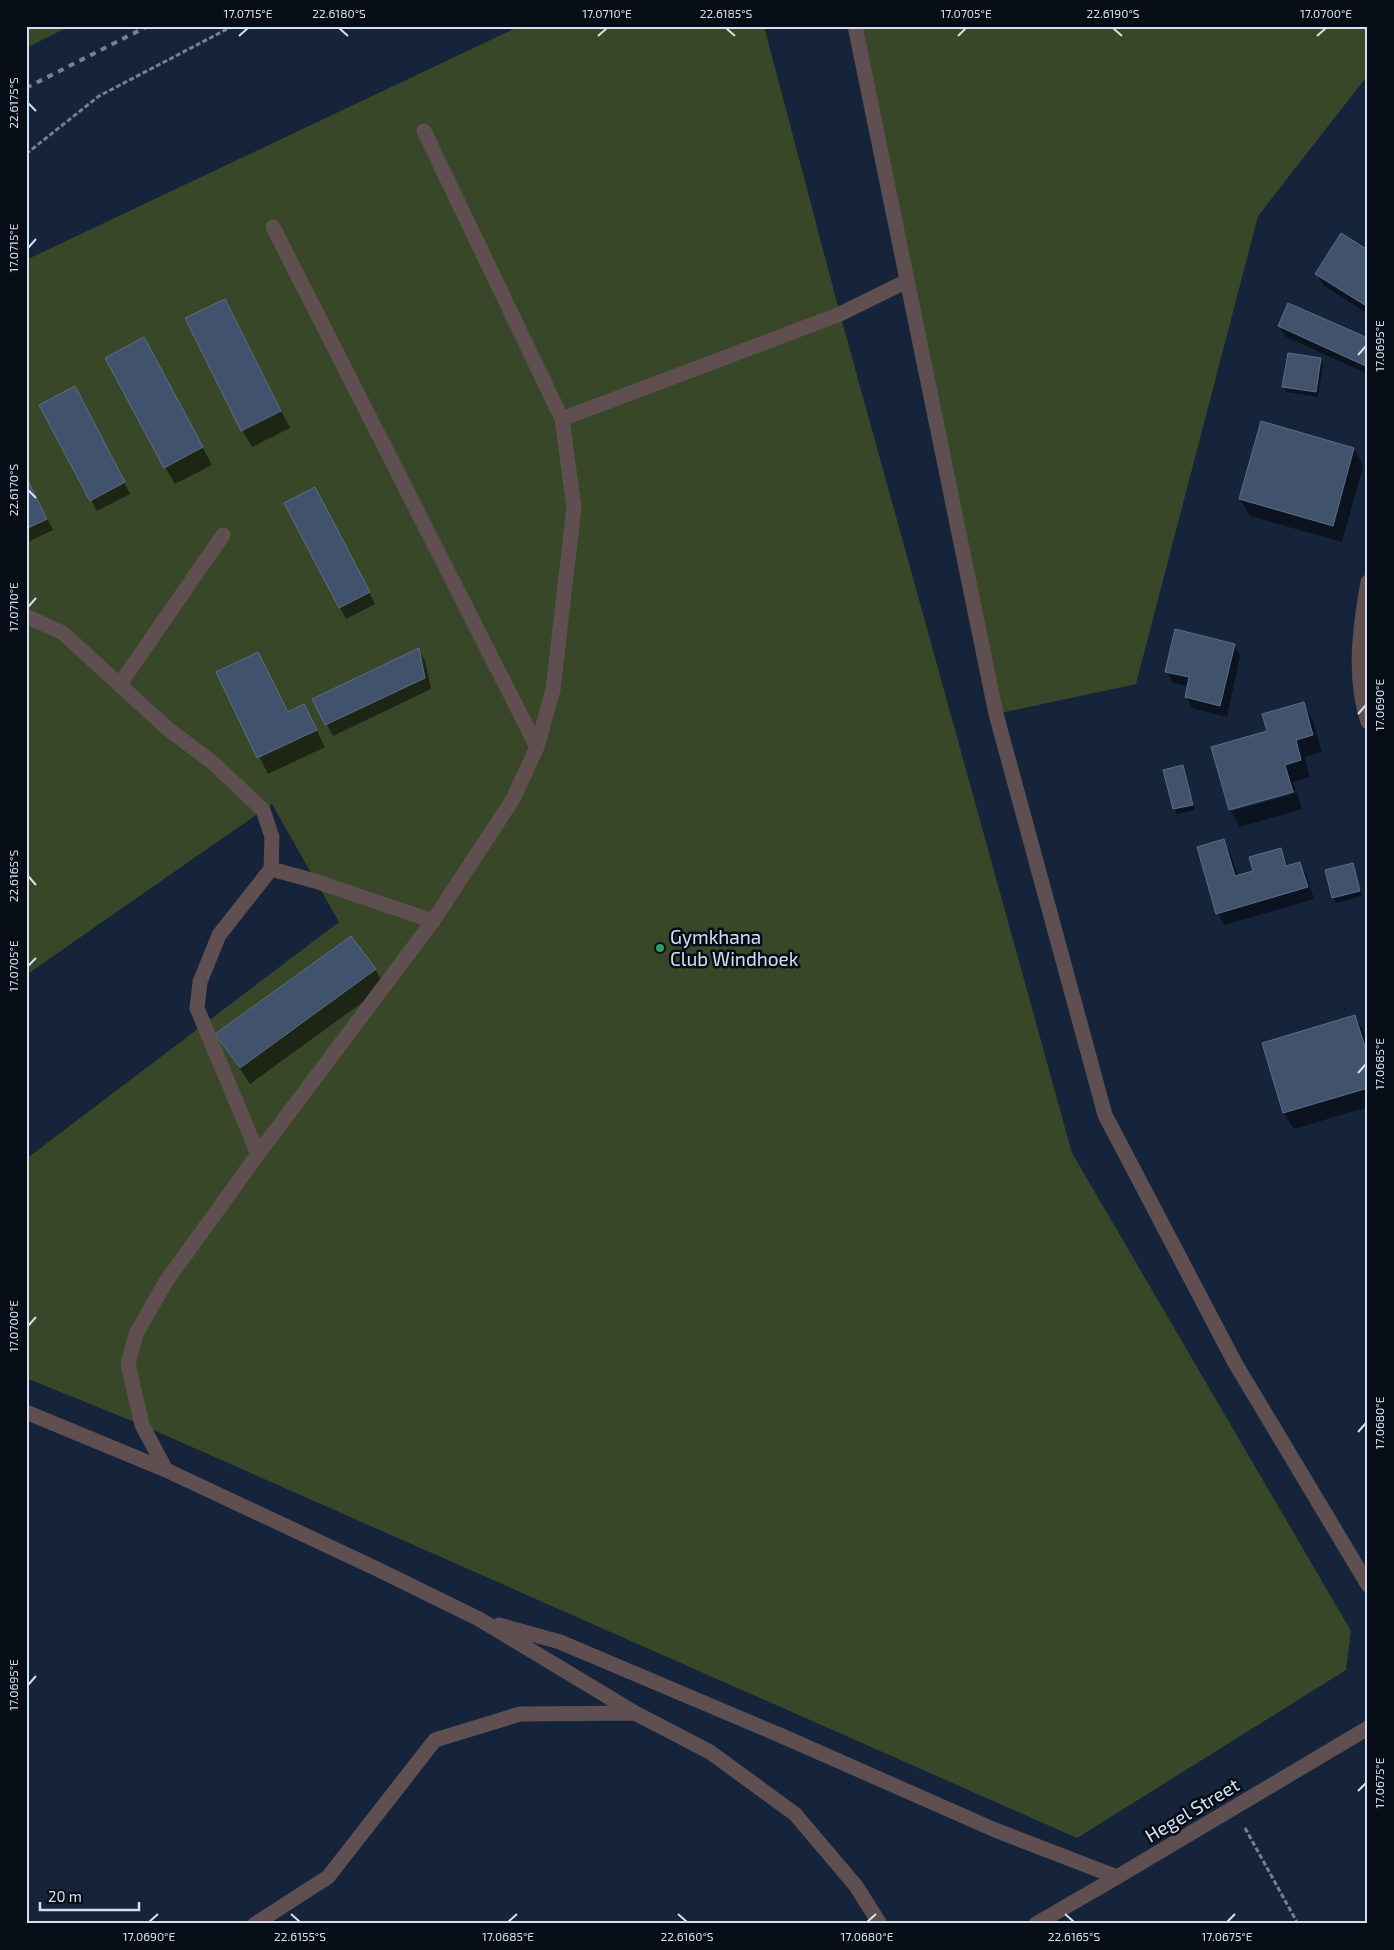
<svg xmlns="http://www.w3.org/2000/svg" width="1394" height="1950" font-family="'Exo 2',sans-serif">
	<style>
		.green { fill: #384727 }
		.shadow { fill: #0007 }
		.building { fill: #41526c; stroke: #5c6e89 }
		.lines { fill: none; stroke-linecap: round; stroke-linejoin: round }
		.path { stroke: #738093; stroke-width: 3; stroke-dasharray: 5 2.5; stroke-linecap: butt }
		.lane { stroke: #5f4f50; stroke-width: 15 }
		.street { stroke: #5f4f50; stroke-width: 15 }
		.rail { stroke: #748194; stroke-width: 4; stroke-dasharray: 6 6; stroke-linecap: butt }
		.ticks { fill: none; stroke: #d5e0ef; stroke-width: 2 }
		.leisure-dot { fill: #2e9e5b; stroke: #070d17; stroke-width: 2 }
		.labels { text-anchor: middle; stroke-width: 5; stroke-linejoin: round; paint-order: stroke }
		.poi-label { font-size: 19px; fill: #d5e0ef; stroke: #070d17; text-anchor: start }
		.street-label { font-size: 19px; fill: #d5e0ef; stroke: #070d17 }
		.neatline { fill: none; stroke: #d5e0ef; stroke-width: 2 }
		.ticks-label { font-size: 12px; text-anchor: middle; fill: #d5e0ef }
	</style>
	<rect width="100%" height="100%" fill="#15243b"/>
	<path class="green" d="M 26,26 L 70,26 L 26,48 Z
		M 520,26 L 764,26 L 840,314 L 1072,1153 L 1351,1631 L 1346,1670 L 1077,1838 L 142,1425 L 26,1378 L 26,1159 L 339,922 L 272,804 L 26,975 L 26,260 Z
		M 855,26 L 1368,26 L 1368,75 L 1258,216 L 1136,684 L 996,714 Z"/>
	<path class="shadow" d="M 1368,251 L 1368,314 L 1323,285 L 1317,274 Z
		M 224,300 L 290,428 L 252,447 L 242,430 Z
		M 1279,326 L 1368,339 L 1368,374 L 1286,337 Z
		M 153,355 L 212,465 L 175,484 L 165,467 Z
		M 1320,360 L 1323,365 L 1318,397 L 1287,392 L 1283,387 Z
		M 80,399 L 130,494 L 97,511 L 91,500 Z
		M 1354,449 L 1363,466 L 1342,542 L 1250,516 L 1240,499 Z
		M 26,478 L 53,530 L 26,543 Z
		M 321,500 L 375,604 L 346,619 L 286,504 Z
		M 1234,645 L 1240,656 L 1227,717 L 1192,708 L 1186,697 L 1188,686 L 1173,683 L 1167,672 Z
		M 419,650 L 425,661 L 431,689 L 333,736 L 314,700 Z
		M 258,653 L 289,713 L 313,723 L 325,747 L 268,774 L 217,673 Z
		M 1303,704 L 1313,721 L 1322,752 L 1305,757 L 1310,777 L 1293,782 L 1296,790 L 1232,808 L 1232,811 L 1297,793 L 1302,809 L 1240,827 L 1230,810 L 1212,747 L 1269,732 Z
		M 1182,767 L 1185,772 L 1195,810 L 1177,814 L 1174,809 L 1165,771 Z
		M 1224,841 L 1230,852 L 1238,877 L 1255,872 L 1280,849 L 1288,867 L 1300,863 L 1306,874 L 1314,899 L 1224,925 L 1218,913 Z
		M 1353,864 L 1362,896 L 1336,903 L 1333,898 Z
		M 375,969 L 385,986 L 250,1084 L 217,1035 Z
		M 1355,1016 L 1365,1033 L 1368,1044 L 1368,1107 L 1294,1129 L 1284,1113 Z"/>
	<path class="building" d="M 1341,233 L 1368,250 L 1368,307 L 1315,274 Z
		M 225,299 L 281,411 L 241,431 L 185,318 Z
		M 1288,303 L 1368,338 L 1368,367 L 1278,326 Z
		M 144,337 L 203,447 L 164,468 L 105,358 Z
		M 1288,353 L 1321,358 L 1316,392 L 1282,387 Z
		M 75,386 L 125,482 L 90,501 L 39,405 Z
		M 1261,421 L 1354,448 L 1333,526 L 1239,499 Z
		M 26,477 L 47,519 L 26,529 Z
		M 315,487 L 370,592 L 339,608 L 284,503 Z
		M 1175,629 L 1235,644 L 1220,706 L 1185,697 L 1189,677 L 1165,672 Z
		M 419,648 L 425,678 L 325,725 L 312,699 Z
		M 258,652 L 288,712 L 304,704 L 317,730 L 257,758 L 216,672 Z
		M 1304,702 L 1313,735 L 1296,740 L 1301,760 L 1285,765 L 1293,792 L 1229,810 L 1211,747 L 1267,731 L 1262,714 Z
		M 1183,765 L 1193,805 L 1173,809 L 1163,770 Z
		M 1224,839 L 1235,876 L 1253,871 L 1249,857 L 1281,848 L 1286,866 L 1300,862 L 1308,887 L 1216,914 L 1197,847 Z
		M 1353,863 L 1360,891 L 1332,898 L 1325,870 Z
		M 351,936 L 376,969 L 240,1068 L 215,1034 Z
		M 1355,1015 L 1368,1056 L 1368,1088 L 1283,1113 L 1262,1043 Z"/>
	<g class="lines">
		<path class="path" d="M 26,154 L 99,96 L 233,26
			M 1245,1828 L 1298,1924"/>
		<path class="lane" d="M 855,26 L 996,714 L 1105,1115 L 1235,1363 L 1368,1585
			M 273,227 L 537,747
			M 562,419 L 840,314 L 907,281
			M 26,616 L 63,633 L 168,729 L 212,762 L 263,810 L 272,837 L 271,869 L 219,935 L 200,982 L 197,1008 L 258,1154
			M 120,684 L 223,535
			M 271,869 L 315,881 L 433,921
			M 26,1412 L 166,1470 L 375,1568 L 479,1619 L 635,1713 L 710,1752 L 795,1814 L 856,1886 L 880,1924
			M 166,1470 L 142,1425 L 128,1364 L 136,1334 L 165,1283 L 258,1154 L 433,921 L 513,799 L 537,747 L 553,690 L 574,507 L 562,419 L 424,131
			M 499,1625 L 560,1642 L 782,1736 L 995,1830 L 1117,1877
			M 255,1924 L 328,1877 L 435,1740 L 520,1714 L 634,1713"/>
		<path class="street" d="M 1368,582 C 1360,627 1353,677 1368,722
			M 1036,1924 L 1117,1877 L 1368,1728"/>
		<path class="rail" d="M 26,88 L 148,26"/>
	</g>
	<path class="ticks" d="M 339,28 L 348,36M 726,28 L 735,36M 1113,28 L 1122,36M 239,36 L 248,28M 598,36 L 607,28M 958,36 L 966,28M 1317,36 L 1326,28M 28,103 L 36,111M 28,248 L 36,239M 1358,355 L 1366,346M 28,490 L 36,498M 28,607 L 36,598M 1358,714 L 1366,705M 28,876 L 36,885M 28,966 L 36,958M 1358,1073 L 1366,1064M 28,1326 L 36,1317M 1358,1432 L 1366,1423M 28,1685 L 36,1676M 1358,1791 L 1366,1783M 291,1914 L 300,1922M 678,1914 L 687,1922M 1065,1914 L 1074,1922M 149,1922 L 158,1914M 508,1922 L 517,1914M 867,1922 L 876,1914M 1227,1922 L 1235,1914"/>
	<circle class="leisure-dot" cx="660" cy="948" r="5"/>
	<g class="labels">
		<g class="poi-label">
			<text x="670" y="944">Gymkhana<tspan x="670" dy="22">Club Windhoek</tspan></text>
		</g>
		<g class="street-label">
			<text transform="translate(1192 1810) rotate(-31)" y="7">Hegel Street</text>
		</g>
	</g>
	<rect width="1394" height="1950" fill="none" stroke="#070d17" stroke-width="55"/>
	<path d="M40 1902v8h99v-8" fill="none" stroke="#d5e0ef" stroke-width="2.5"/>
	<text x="48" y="1902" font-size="15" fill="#d5e0ef" stroke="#070d17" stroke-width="4" paint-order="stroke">20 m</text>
	<rect x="28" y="28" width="1338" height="1894" class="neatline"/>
	<g class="ticks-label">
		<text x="248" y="18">17.0715°E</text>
		<text x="339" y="18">22.6180°S</text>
		<text x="607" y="18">17.0710°E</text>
		<text x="726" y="18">22.6185°S</text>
		<text x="966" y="18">17.0705°E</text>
		<text x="1113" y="18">22.6190°S</text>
		<text x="1326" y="18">17.0700°E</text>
		<text transform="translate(14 103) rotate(-90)" y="4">22.6175°S</text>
		<text transform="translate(14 248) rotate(-90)" y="4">17.0715°E</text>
		<text transform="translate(1380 346) rotate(-90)" y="4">17.0695°E</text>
		<text transform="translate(14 490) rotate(-90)" y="4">22.6170°S</text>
		<text transform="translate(14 607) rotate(-90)" y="4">17.0710°E</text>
		<text transform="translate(1380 705) rotate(-90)" y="4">17.0690°E</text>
		<text transform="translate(14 876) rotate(-90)" y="4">22.6165°S</text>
		<text transform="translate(14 966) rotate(-90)" y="4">17.0705°E</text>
		<text transform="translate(1380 1064) rotate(-90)" y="4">17.0685°E</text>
		<text transform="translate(14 1326) rotate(-90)" y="4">17.0700°E</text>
		<text transform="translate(1380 1423) rotate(-90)" y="4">17.0680°E</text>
		<text transform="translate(14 1685) rotate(-90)" y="4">17.0695°E</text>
		<text transform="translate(1380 1783) rotate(-90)" y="4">17.0675°E</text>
		<text x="149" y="1941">17.0690°E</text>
		<text x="300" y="1941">22.6155°S</text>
		<text x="508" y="1941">17.0685°E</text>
		<text x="687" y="1941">22.6160°S</text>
		<text x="867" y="1941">17.0680°E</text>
		<text x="1074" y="1941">22.6165°S</text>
		<text x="1227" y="1941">17.0675°E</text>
	</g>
</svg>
